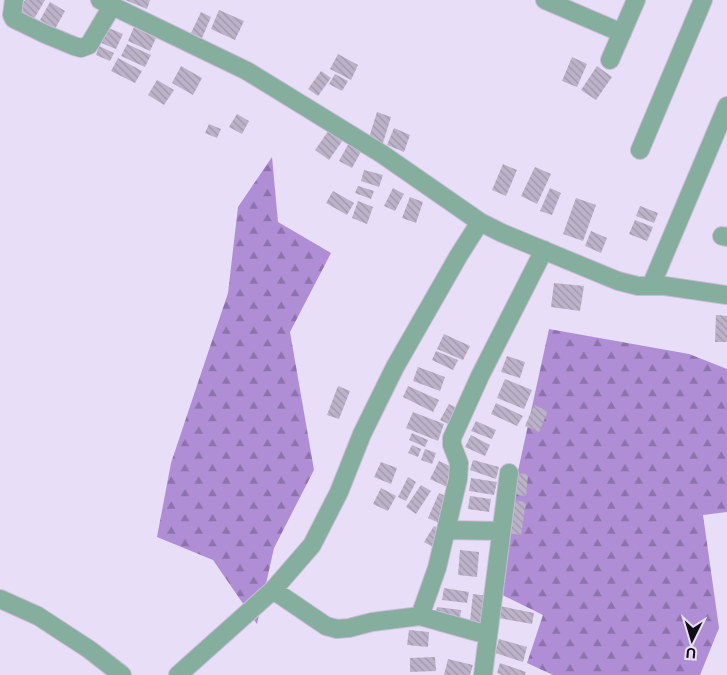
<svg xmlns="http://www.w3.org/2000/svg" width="727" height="675" font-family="Inter,sans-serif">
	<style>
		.forest { fill: url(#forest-firs) }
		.building { fill: url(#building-back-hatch) }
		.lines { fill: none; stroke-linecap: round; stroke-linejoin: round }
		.minor-casing { stroke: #c7bdd3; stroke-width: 20 }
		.minor { stroke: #85ae9f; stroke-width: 18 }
	</style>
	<defs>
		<pattern id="forest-firs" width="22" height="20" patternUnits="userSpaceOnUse" patternTransform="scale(1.25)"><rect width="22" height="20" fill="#b08ed6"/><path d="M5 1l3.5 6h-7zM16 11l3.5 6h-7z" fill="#8e72ad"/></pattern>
		<pattern id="building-back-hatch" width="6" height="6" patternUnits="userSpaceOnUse" patternTransform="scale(1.25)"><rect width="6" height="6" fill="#bcb2c9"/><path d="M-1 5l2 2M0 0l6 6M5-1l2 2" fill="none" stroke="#a198ac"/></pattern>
	</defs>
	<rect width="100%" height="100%" fill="#e9def7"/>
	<path class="forest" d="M 272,157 L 278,222 L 331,253 L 290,332 L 314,470 L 274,548 L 257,624 L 213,560 L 157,537 L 171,463 L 228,293 L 238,207 Z
		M 549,329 L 689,354 L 727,369 L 727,512 L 703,515 L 719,628 L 700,675 L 553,675 L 527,663 L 543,615 L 492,590 Z"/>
	<path class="building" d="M 25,0 L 45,0 L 31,24 L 15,16 Z
		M 125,0 L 150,0 L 147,9 Z
		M 50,2 L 65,11 L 55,29 L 40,20 Z
		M 219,10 L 244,21 L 235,40 L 211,29 Z
		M 201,12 L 211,17 L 202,38 L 191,33 Z
		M 106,27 L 123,34 L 116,49 L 99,42 Z
		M 134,27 L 156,38 L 150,51 L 128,41 Z
		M 127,44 L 151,55 L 145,67 L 121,56 Z
		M 99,46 L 114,53 L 110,61 L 96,55 Z
		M 338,54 L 358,65 L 351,80 L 330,69 Z
		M 572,57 L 587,64 L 577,87 L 562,81 Z
		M 118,58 L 142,71 L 135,83 L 111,71 Z
		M 181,66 L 202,78 L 193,95 L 172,83 Z
		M 597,66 L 612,77 L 596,100 L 581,90 Z
		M 321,71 L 331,78 L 318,96 L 308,89 Z
		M 335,74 L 348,81 L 342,91 L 329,84 Z
		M 157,80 L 174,90 L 164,105 L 148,95 Z
		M 377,112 L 391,117 L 382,146 L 368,141 Z
		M 237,114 L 249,121 L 242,134 L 229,127 Z
		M 209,124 L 221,129 L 217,138 L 205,133 Z
		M 394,128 L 410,135 L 404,152 L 387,145 Z
		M 329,130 L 343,140 L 329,160 L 315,150 Z
		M 350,141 L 363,148 L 352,168 L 339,161 Z
		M 503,164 L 517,170 L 506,196 L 492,190 Z
		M 535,167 L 551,174 L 537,204 L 521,196 Z
		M 364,170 L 383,175 L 379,187 L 361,181 Z
		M 358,186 L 374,191 L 371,199 L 355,193 Z
		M 393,188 L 404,194 L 395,211 L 384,206 Z
		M 550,188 L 561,193 L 552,215 L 540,211 Z
		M 333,191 L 354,203 L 347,215 L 326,203 Z
		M 410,197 L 423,202 L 416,223 L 402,218 Z
		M 576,198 L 596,205 L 583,241 L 563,234 Z
		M 358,201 L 373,207 L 367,224 L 352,218 Z
		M 640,206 L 658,213 L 654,223 L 636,216 Z
		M 635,220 L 653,227 L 647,241 L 629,234 Z
		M 591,231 L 607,238 L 601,253 L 585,246 Z
		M 554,283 L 584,286 L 580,311 L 551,307 Z
		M 716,315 L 727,316 L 727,342 L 715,342 Z
		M 444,334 L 470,346 L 463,360 L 437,349 Z
		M 436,351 L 458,360 L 453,370 L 432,360 Z
		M 507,356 L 525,362 L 520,378 L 501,372 Z
		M 418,367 L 445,377 L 440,391 L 413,381 Z
		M 505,379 L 532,390 L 524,409 L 497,398 Z
		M 338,386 L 350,391 L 339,419 L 327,415 Z
		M 408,386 L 439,400 L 433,412 L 403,397 Z
		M 496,403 L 523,416 L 517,426 L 491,414 Z
		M 449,404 L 459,409 L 450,425 L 440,420 Z
		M 534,405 L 548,411 L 539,432 L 525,426 Z
		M 413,412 L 444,424 L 438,441 L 406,428 Z
		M 476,421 L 496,430 L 492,439 L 471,431 Z
		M 412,433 L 428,440 L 425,447 L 409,440 Z
		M 471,435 L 490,445 L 485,456 L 465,447 Z
		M 412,445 L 421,449 L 418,457 L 408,453 Z
		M 425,449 L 436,453 L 432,464 L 421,460 Z
		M 473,460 L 499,467 L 496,479 L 470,470 Z
		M 439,461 L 456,469 L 447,487 L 430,479 Z
		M 381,462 L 397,468 L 391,484 L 374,477 Z
		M 514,473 L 528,474 L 526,496 L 512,494 Z
		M 408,477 L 416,482 L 406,501 L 398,497 Z
		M 471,478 L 497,482 L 494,495 L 469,491 Z
		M 421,485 L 431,491 L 416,514 L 406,507 Z
		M 381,488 L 396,496 L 388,511 L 373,504 Z
		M 439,493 L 450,498 L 439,523 L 428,518 Z
		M 470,496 L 491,499 L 489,512 L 468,509 Z
		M 512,500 L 526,502 L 521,535 L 506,533 Z
		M 434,526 L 443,532 L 433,547 L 424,542 Z
		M 460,550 L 479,552 L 477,577 L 458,575 Z
		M 444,588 L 469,592 L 467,603 L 442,600 Z
		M 473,594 L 489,596 L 485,623 L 470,621 Z
		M 500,606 L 534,613 L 532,624 L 498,618 Z
		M 437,607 L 461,610 L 460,619 L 435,616 Z
		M 409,630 L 429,632 L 428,647 L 407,645 Z
		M 499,639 L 527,647 L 523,662 L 495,653 Z
		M 435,657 L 436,671 L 410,672 L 410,658 Z
		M 448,659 L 473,665 L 470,675 L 444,675 Z
		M 500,663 L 526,672 L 525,675 L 502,675 L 497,673 Z"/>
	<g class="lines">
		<g class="minor-casing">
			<path id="minor" d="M 14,0 L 12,15 L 14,19 L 45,34 L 74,46 L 81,48 L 89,45 L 112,6
				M 100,0 L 247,71 L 382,154 L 480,222
				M 545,0 L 622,33
				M 610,60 L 636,0
				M 640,150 L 703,0
				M 722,236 L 727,237
				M 651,286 L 727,106
				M 446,530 L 501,531
				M 273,590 L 326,626 L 337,629 L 349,628 L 372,622 L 420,616 L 437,568 L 458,479 L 459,463 L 452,445 L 452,438 L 480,376 L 544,250
				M 0,599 L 38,616 L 90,650 L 122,675
				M 420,616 L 488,635
				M 178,675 L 273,590 L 312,545 L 339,492 L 362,434 L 395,367 L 459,255 L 480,222 L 502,233 L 618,281 L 638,286 L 665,286 L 727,295
				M 483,675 L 509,473"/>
		</g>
		<use href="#minor" class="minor"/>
	</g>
	<g transform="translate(692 640) rotate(185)" stroke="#e9def7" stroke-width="4" paint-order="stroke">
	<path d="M0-4L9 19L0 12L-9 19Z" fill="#120e16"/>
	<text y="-8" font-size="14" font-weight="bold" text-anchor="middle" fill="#120e16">U</text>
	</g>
</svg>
